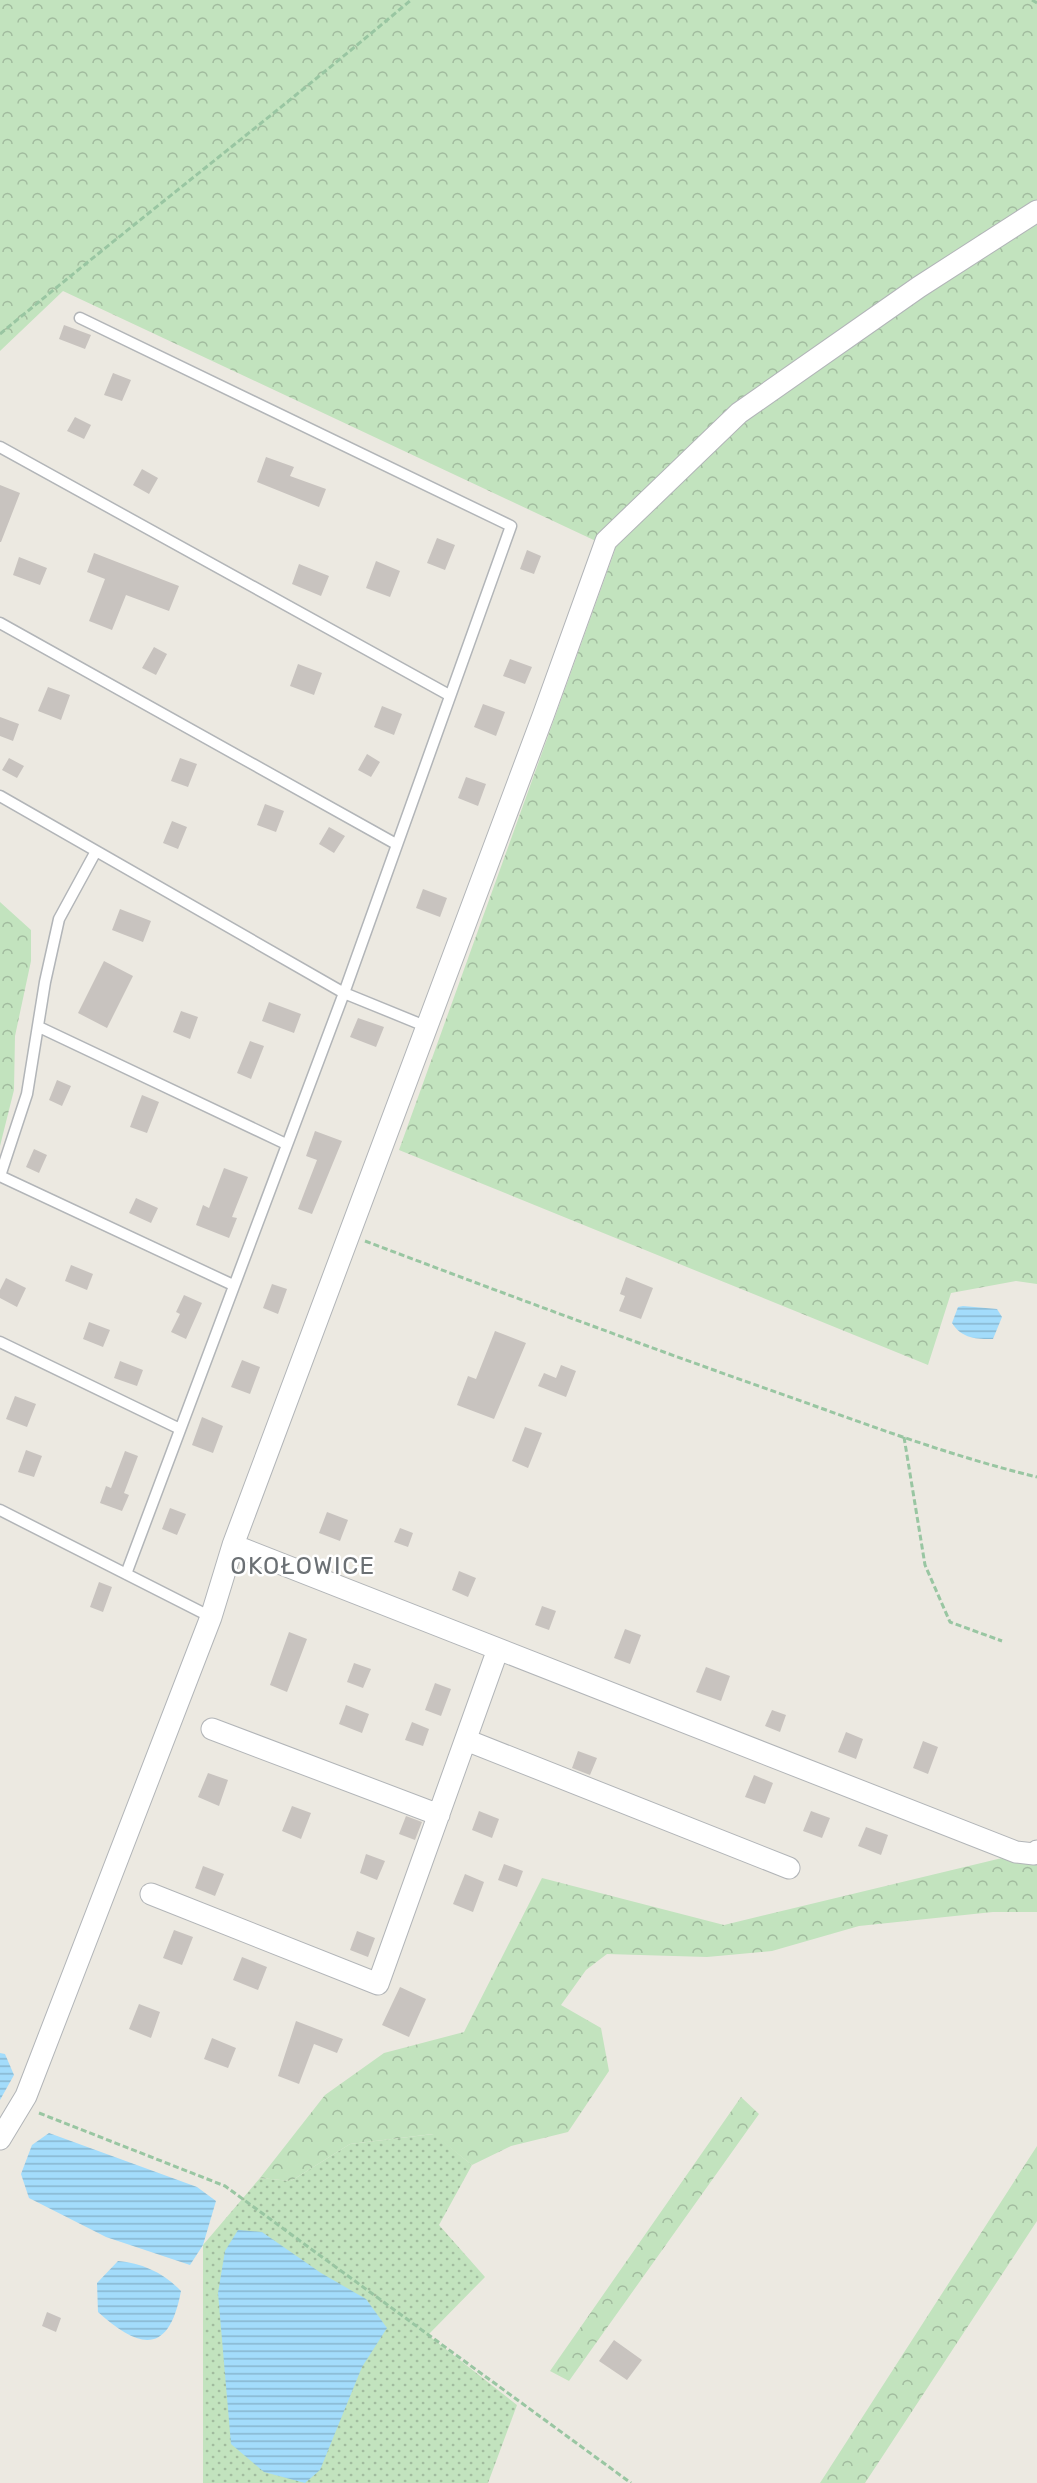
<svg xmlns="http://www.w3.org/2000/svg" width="1037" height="2483" font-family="Rubik,sans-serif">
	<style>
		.grass { fill: url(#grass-dots) }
		.forest { fill: url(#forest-crowns) }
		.water { fill: url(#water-rules) }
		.building { fill: #c8c3bf }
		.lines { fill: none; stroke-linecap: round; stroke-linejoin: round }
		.lane-casing { stroke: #b2b5b8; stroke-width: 13 }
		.street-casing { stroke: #b2b5b8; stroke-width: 23 }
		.path { stroke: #99c6a2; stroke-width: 3; stroke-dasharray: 6 3; stroke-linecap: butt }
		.lane { stroke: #fff; stroke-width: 10 }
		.street { stroke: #fff; stroke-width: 21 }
		.labels { text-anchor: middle; stroke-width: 5; stroke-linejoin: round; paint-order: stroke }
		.quarter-label { font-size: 24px; letter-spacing: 1.5px; fill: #6b7074; stroke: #fff }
	</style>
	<defs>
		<pattern id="grass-dots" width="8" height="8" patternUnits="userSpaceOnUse" patternTransform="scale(1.5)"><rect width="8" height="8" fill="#c2e3be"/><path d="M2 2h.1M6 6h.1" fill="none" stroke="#a1bb9e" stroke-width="1.8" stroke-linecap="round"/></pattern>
		<pattern id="forest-crowns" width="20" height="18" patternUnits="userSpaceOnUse" patternTransform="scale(1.5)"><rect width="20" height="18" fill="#c2e3be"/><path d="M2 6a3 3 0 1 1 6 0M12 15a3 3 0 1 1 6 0" fill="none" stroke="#a1bb9e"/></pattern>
		<pattern id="water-rules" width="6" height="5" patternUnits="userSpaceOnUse" patternTransform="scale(1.5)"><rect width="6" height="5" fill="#a3dcfb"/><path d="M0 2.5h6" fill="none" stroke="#88b6cf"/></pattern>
	</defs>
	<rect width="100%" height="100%" fill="#ece9e1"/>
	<path class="grass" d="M 434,2134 L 472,2165 L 439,2225 L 485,2277 L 428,2335 L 517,2405 L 488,2483 L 203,2483 L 203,2245 L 260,2178 L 291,2181 L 350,2144 Z"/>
	<path class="forest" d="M 0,0 L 1037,0 L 1037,1284 L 1016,1281 L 951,1293 L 928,1365 L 399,1150 L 615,550 L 63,291 L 0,351 Z
		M 0,902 L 31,930 L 31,961 L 15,1036 L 14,1090 L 0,1146 Z
		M 1002,1858 L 1037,1863 L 1037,1912 L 993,1912 L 859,1926 L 772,1951 L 707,1957 L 607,1954 L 586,1970 L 561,2005 L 601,2028 L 609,2071 L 568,2132 L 511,2146 L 472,2165 L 433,2134 L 350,2144 L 291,2181 L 260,2178 L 325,2095 L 384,2053 L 464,2032 L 542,1878 L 724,1925 Z
		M 741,2097 L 759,2114 L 569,2381 L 550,2371 Z
		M 1037,2146 L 1037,2221 L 865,2483 L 820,2483 Z"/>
	<path class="water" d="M 963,1306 L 997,1309 L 1002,1317 L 993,1339 C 977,1339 962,1339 952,1323 L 958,1307 Z
		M 0,2053 L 5,2054 L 14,2075 L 0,2100 Z
		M 49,2133 L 197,2187 L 216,2201 L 203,2245 L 190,2265 L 106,2237 L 29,2198 L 21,2174 L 32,2145 Z
		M 238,2230 L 262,2232 L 321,2273 L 366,2299 L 387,2328 L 362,2367 L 320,2470 L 305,2483 L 264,2472 L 231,2444 L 218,2293 L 225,2251 Z
		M 118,2261 C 142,2263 164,2273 181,2291 C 169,2355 140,2350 98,2312 L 97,2283 Z"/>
	<path class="building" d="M 64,325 L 91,335 L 85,349 L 59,339 Z
		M 113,373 L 131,380 L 122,401 L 104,395 Z
		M 75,417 L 91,425 L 84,439 L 67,431 Z
		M 266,457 L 294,467 L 290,476 L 326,489 L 319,507 L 257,482 Z
		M 142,469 L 158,478 L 149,494 L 133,485 Z
		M 0,485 L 20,493 L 1,542 L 0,542 Z
		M 437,538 L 455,545 L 445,570 L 427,563 Z
		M 527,550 L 541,556 L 534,574 L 520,569 Z
		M 94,553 L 179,586 L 169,611 L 126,595 L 112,630 L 89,621 L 105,579 L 87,572 Z
		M 19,557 L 47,568 L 40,585 L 13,575 Z
		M 376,561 L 400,571 L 390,597 L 366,588 Z
		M 299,564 L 329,576 L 321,596 L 292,584 Z
		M 154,647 L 167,654 L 156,675 L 142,668 Z
		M 510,659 L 532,667 L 525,684 L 503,676 Z
		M 298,664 L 322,673 L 314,695 L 290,686 Z
		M 48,687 L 70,695 L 61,720 L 38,711 Z
		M 483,704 L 505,712 L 496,736 L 474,727 Z
		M 382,706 L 402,714 L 394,735 L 374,727 Z
		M 0,717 L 19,724 L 13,741 L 0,736 Z
		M 367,754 L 380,762 L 371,777 L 358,770 Z
		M 9,758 L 24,766 L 17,778 L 2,770 Z
		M 180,758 L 197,764 L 188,787 L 171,781 Z
		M 466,777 L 486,784 L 478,806 L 458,798 Z
		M 265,804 L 284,811 L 276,832 L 257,825 Z
		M 172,821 L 187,827 L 178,849 L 163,843 Z
		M 329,827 L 345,836 L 334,853 L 319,844 Z
		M 423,889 L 447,898 L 440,917 L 416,908 Z
		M 120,909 L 151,921 L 143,942 L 112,930 Z
		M 104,961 L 133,976 L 107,1028 L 78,1013 Z
		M 269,1002 L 301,1014 L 294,1033 L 262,1021 Z
		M 181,1011 L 198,1017 L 190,1039 L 173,1032 Z
		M 358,1018 L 384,1027 L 376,1047 L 350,1037 Z
		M 250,1041 L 264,1046 L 251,1079 L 237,1073 Z
		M 57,1080 L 71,1086 L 62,1106 L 49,1100 Z
		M 142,1095 L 159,1102 L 147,1133 L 130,1127 Z
		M 315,1131 L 342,1141 L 312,1214 L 298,1209 L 317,1160 L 306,1156 Z
		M 34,1149 L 47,1155 L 39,1173 L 26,1167 Z
		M 224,1168 L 248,1177 L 232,1217 L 237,1218 L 229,1238 L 196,1225 L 203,1205 L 209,1208 Z
		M 136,1198 L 158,1208 L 151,1223 L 129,1213 Z
		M 71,1265 L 93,1274 L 87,1290 L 65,1281 Z
		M 626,1277 L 653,1288 L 641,1319 L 619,1311 L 625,1296 L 620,1294 Z
		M 6,1278 L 26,1288 L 17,1307 L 0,1298 L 0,1290 Z
		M 272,1284 L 287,1289 L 278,1314 L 263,1308 Z
		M 184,1295 L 202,1303 L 186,1339 L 171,1332 L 180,1314 L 176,1312 Z
		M 89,1322 L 110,1330 L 103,1347 L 83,1339 Z
		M 495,1331 L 526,1343 L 494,1419 L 457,1405 L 468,1376 L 476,1379 Z
		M 242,1360 L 260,1367 L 250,1394 L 231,1387 Z
		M 120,1361 L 143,1370 L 137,1386 L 114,1378 Z
		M 561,1365 L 576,1371 L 566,1397 L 538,1386 L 544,1373 L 556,1378 Z
		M 15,1396 L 36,1404 L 27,1427 L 6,1419 Z
		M 202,1417 L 223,1426 L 213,1453 L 192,1445 Z
		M 525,1427 L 542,1433 L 528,1468 L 512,1461 Z
		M 26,1450 L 42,1456 L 34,1477 L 18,1472 Z
		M 125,1451 L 138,1456 L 124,1493 L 129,1495 L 122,1511 L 100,1503 L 106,1486 L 111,1488 Z
		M 170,1508 L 186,1514 L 177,1535 L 162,1529 Z
		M 327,1512 L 348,1520 L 340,1541 L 319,1533 Z
		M 400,1528 L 413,1533 L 408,1547 L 394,1542 Z
		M 459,1571 L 476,1578 L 468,1597 L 452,1590 Z
		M 99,1582 L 112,1587 L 103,1612 L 90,1607 Z
		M 542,1606 L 556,1611 L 549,1630 L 535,1625 Z
		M 625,1629 L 641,1635 L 630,1664 L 614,1658 Z
		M 289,1632 L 307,1639 L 287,1692 L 270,1685 Z
		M 354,1663 L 371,1669 L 363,1688 L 347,1682 Z
		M 706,1667 L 730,1676 L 721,1701 L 696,1692 Z
		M 435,1683 L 451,1689 L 441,1716 L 425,1710 Z
		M 346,1705 L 369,1714 L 362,1733 L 339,1724 Z
		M 772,1710 L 786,1715 L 780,1732 L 765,1726 Z
		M 412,1722 L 429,1729 L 423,1746 L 405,1740 Z
		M 846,1732 L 863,1739 L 856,1759 L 838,1752 Z
		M 923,1741 L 938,1747 L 928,1774 L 913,1768 Z
		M 578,1751 L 597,1758 L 590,1775 L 572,1768 Z
		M 208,1773 L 228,1780 L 219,1806 L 198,1797 Z
		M 754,1775 L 773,1783 L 765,1804 L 745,1797 Z
		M 292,1806 L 311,1813 L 301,1839 L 282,1831 Z
		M 479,1811 L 499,1819 L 492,1838 L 472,1830 Z
		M 811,1811 L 830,1818 L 822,1838 L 803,1831 Z
		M 406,1816 L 422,1822 L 415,1840 L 399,1834 Z
		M 866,1827 L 888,1835 L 881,1855 L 858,1846 Z
		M 366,1854 L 385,1861 L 377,1880 L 360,1873 Z
		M 504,1864 L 523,1871 L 517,1887 L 498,1880 Z
		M 203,1866 L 224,1874 L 215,1896 L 195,1888 Z
		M 465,1874 L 484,1882 L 473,1912 L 453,1904 Z
		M 174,1930 L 193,1937 L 182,1965 L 163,1958 Z
		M 357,1931 L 375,1938 L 368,1957 L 350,1950 Z
		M 242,1957 L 267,1967 L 258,1990 L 233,1980 Z
		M 400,1987 L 426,1999 L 409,2037 L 382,2025 Z
		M 139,2004 L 160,2012 L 151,2038 L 129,2029 Z
		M 296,2021 L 343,2039 L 337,2053 L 314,2044 L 299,2084 L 278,2076 Z
		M 212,2038 L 236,2048 L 228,2068 L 204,2059 Z
		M 47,2312 L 61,2318 L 56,2332 L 42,2326 Z
		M 614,2340 L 642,2360 L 627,2380 L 599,2361 Z"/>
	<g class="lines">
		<g class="lane-casing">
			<path id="lane" d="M 80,318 L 511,526 L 344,993 L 126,1574
				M 0,447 L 449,695
				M 0,623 L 396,844
				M 0,796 L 344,993 L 425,1026
				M 39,1027 L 286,1144
				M 0,1176 L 27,1094 L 45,982 L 59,919 L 95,853
				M 0,1176 L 233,1285
				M 0,1342 L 180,1429
				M 0,1510 L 211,1617"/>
		</g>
		<g class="street-casing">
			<path id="street" d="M 233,1545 L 1016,1852 L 1034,1854 L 1037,1851
				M 212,1729 L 439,1815
				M 466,1740 L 789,1868
				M 151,1894 L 378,1984 L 498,1649
				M 0,2139 L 26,2096 L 211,1617 L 233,1545 L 543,716 L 606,541 L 739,413 L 919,287 L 1037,211"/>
		</g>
		<path class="path" d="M 1032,0 L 1037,3
			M 0,334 C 136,221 276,114 411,0
			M 365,1241 C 500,1292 634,1342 770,1390 C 858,1421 946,1455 1037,1477
			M 904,1437 L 925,1565 L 950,1622 L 1002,1641
			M 39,2113 L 225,2186 L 631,2483"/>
		<use href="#lane" class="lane"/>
		<use href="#street" class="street"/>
	</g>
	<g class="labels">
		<g class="quarter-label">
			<text x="303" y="1574">OKOŁOWICE</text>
		</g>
	</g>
</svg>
